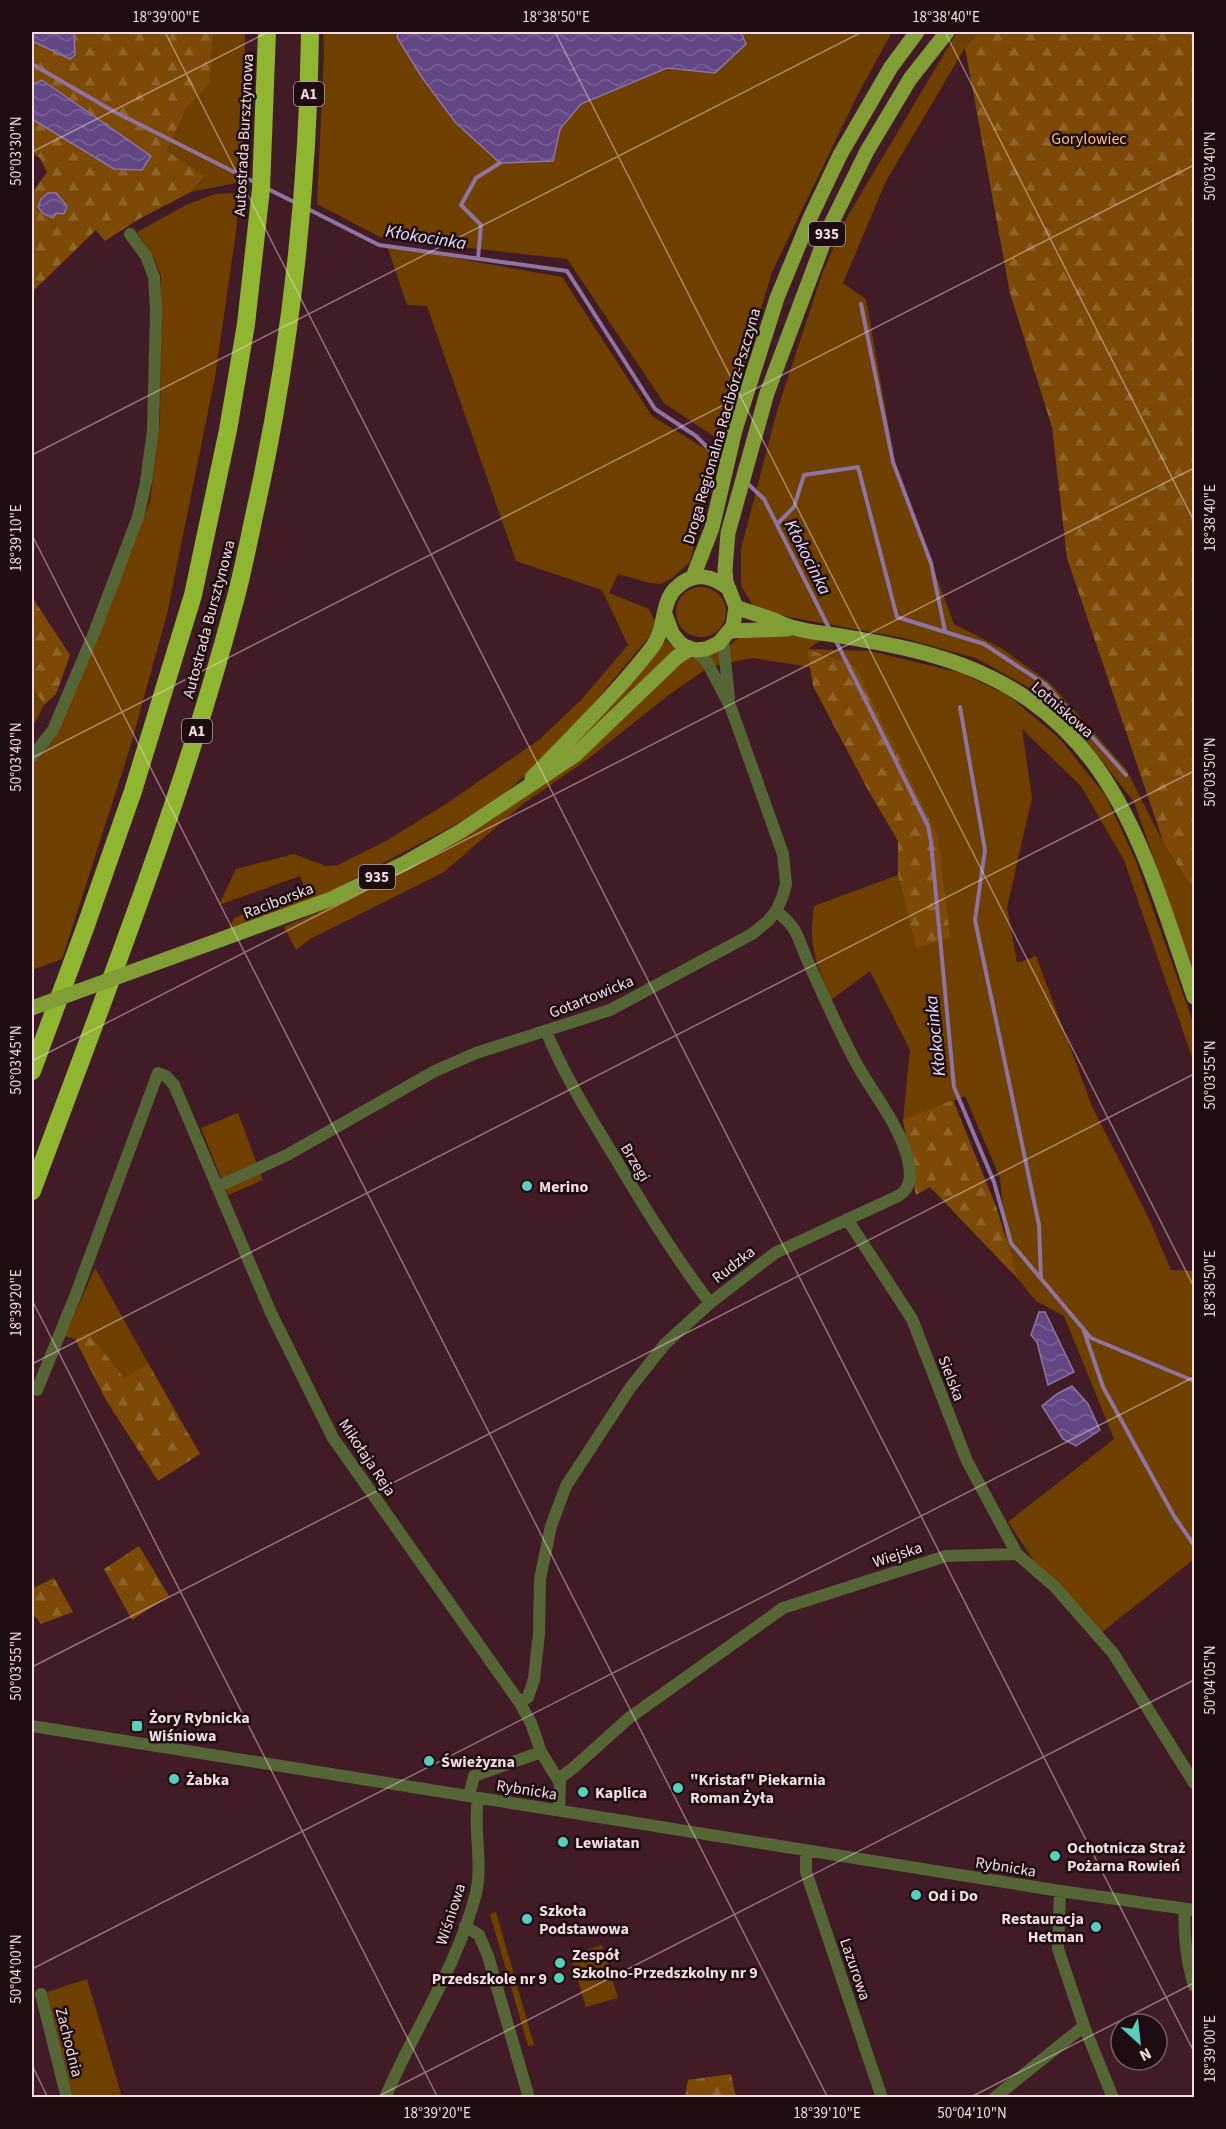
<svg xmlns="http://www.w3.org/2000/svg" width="1226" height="2129" font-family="'Source Sans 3',sans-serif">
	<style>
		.grass { fill: #6f3f00 }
		.forest { fill: url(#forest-firs) }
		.water { fill: url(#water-waves); stroke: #8f74a0; stroke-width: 1.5 }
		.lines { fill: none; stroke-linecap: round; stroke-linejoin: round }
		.stream { stroke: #8f74a0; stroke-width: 4 }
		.minor { stroke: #556536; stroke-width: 12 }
		.major { stroke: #809e35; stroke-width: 15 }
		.highway { stroke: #90b530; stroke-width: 18 }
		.major-bridge { stroke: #809e35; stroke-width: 15 }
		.ticks { fill: none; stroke: #f5dce1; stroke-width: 1.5; stroke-opacity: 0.45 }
		.poi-dot { fill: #59cebf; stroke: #1d0d11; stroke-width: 2 }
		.labels { text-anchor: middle; stroke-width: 5; stroke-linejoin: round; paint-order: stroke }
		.shield { fill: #1d0d11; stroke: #b49ea3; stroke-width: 1.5 }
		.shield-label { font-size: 15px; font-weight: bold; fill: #f5dce1 }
		.street-label { font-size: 16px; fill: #f5dce1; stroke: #1d0d11 }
		.park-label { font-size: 16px; fill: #fdbe83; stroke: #1d0d11 }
		.poi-label { font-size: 16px; font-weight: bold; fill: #f5dce1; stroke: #1d0d11; text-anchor: start }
		.water-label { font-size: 18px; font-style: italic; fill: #e9d9fe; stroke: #1d0d11 }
		.neatline { fill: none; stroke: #f5dce1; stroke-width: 2 }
		.ticks-label { font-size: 15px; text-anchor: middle; fill: #f5dce1 }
	</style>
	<defs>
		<pattern id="forest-firs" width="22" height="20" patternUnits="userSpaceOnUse" patternTransform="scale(1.5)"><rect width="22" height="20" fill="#7d4907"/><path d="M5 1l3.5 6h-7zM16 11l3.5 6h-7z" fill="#90632b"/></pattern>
		<pattern id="water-waves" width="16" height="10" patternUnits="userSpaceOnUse" patternTransform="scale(1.5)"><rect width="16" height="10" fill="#634784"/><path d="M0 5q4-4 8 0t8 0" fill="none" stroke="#7a6195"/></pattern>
	</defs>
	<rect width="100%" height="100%" fill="#411c26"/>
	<path class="grass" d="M 213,32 L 245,32 L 244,139 L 236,183 L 191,192 L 205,178 L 167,152 L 186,109 L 210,83 Z
		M 323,32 L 398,32 L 397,37 L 455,122 L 500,163 L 553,160 L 560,129 L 580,104 L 659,71 L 745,44 L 741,32 L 892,32 L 857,96 L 772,272 L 721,441 L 664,403 L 567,259 L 382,238 L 317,204 L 324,54 Z
		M 957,32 L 978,32 L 965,48 L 886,181 L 843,283 L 866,299 L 896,469 L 954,624 L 1001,648 L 1050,683 L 1126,769 L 1164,844 L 1194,891 L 1194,972 L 1134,802 L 1070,720 L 1035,691 L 976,658 L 903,638 L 789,617 L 754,607 L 741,586 L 741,549 L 777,411 L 822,274 L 846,219 Z
		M 237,193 L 237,225 L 215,377 L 167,614 L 130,748 L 62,959 L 32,970 L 32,766 L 45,750 L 88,661 L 150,501 L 160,421 L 161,276 L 154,258 L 137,232 L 186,205 L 215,194 Z
		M 387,246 L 562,277 L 652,416 L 717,456 L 690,562 L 671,579 L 661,584 L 650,583 L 618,574 L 609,593 L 649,609 L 655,621 L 649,637 L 562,741 L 511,788 L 477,813 L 331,891 L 228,932 L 234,918 L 305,888 L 300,876 L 219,905 L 236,869 L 294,854 L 326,866 L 338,865 L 386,841 L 446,804 L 540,739 L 582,699 L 628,645 L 602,590 L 516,561 L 427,306 L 407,305 Z
		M676 612a25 25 0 1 1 50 0a25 25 0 1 1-50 0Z
		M 749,634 L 791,634 L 821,640 L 808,649 L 870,651 L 961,673 L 1009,696 L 1060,739 L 1105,795 L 1135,859 L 1194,1025 L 1194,1063 L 1124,860 L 1081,786 L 1022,729 L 1032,798 L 1007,907 L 1017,963 L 1036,956 L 1092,1106 L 1150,1221 L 1171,1270 L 1194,1271 L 1194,1559 L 1101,1633 L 1034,1561 L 1008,1522 L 1114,1439 L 1064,1316 L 1036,1301 L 1018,1279 L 1007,1249 L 1000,1178 L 965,1096 L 903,1120 L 910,1050 L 870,971 L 831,1000 C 816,961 808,948 814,906 L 898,875 L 916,949 L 950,938 L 807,649 L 810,667 L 752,658 L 709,667 L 670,694 L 588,759 L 523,804 L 444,872 L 310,939 L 296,950 L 284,927 L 359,894 L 431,855 L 687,659 L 725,650 L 734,641 Z
		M 666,640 L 675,649 L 554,765 L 604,713 Z
		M 32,686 L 44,705 L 32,728 Z
		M 238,1113 L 263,1180 L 228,1195 L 201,1128 Z
		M 95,1268 L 148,1363 L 124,1378 L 88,1333 L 75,1339 L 65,1336 Z
		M 496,1912 L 534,2045 L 528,2046 L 490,1914 Z
		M 602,1945 L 618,1998 L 586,2007 L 570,1955 Z
		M 87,1979 L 122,2097 L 73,2097 L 47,1992 Z"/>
	<path class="forest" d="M 74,32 L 213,32 L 210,83 L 186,109 L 167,151 L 205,177 L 191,192 L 139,219 L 105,241 L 96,230 L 32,292 L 32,193 L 47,172 L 40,158 L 32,153 L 32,41 L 70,59 L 75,55 Z
		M 978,32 L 1194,32 L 1194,891 L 1164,844 L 1067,558 L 1052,427 L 1010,293 L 965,48 Z
		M 32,597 L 70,655 L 56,694 L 44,705 L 32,686 Z
		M 807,649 L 855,666 L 938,837 L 950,938 L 916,949 L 898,875 L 898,841 L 868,790 L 813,686 Z
		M 953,1100 L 997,1209 L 1018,1279 L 930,1187 L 916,1195 L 903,1120 Z
		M 88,1332 L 124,1378 L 148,1363 L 200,1454 L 158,1481 L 106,1400 L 75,1339 Z
		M 139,1546 L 169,1596 L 132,1620 L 104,1569 Z
		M 54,1578 L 73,1612 L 41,1624 L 32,1613 L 32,1589 Z
		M 731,2074 L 736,2097 L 685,2097 L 688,2080 Z"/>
	<path class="water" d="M 32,32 L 74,32 L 75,55 L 70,59 L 32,41 Z
		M 398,32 L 741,32 L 746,44 L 715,73 L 667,68 L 581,104 L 560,129 L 553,161 L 500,163 L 455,122 L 421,76 L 397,37 Z
		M 42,80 L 151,156 L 142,170 L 114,169 L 32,119 L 32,85 Z
		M 48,193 L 56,193 L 67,206 L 64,214 L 56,213 L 53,218 L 44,214 L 38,207 L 41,199 Z
		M 1039,1312 L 1045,1312 L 1074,1372 L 1048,1385 L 1037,1342 L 1031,1335 Z
		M 1072,1386 L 1088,1404 L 1100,1430 L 1076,1446 L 1063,1439 L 1042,1406 L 1057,1394 Z"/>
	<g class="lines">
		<path class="stream" d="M 32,64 L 113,111 L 256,183
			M 268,189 L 296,203
			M 308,209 L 379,245 L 567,271 L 655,409 L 696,436 L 723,463
			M 478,258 L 481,225 L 461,205 L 476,178 L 500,163
			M 861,304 L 893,462 L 931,563 L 945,631
			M 747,483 L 764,499 L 830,630
			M 777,524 L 794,507 L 804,475 L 858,467 L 897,617 L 984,644 L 1046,685 L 1126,775
			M 835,639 L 928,826 L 931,842 L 954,1087 L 994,1182 L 1011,1243 L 1091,1338 L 1194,1381
			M 960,707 L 985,850 L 975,920 L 1039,1225 L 1041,1279
			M 1084,1331 L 1103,1387 L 1174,1516 L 1194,1545"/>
		<path class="minor" d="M 723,639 L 729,698
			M 32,757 L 53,730 L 94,633 L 138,517 L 146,482 L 153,430 L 156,310 L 154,277 L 146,256 L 130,234
			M 546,1031 C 564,1075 589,1115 614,1156 C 644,1207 674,1256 710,1303
			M 217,1187 L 287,1155 L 435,1071 L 476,1053 L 610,1010 L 752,934 L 768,921 L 776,911 L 782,898 L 786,884 L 783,854 L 731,708 L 707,662 L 695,650
			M 847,1219 L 912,1319 L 967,1461 L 1017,1554
			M 37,1390 L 76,1294 L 158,1073 L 166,1076 L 174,1085 L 271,1313 L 333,1438 L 520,1703 L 531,1723 L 541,1752 L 560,1783 L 559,1810
			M 520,1703 L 528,1697 L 534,1679 L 539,1633 L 540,1579 L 551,1526 L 566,1486 L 630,1388 L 665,1344 L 710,1303 L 775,1253 L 898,1196 C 913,1188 911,1171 907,1156 C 898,1124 875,1096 859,1068 C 840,1034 825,999 809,964 C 798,940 799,928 776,911
			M 32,1726 L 1060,1891 L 1194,1910
			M 558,1779 L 572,1769 L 629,1718 L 783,1608 L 946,1556 L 1017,1554 L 1055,1587 L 1113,1653 L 1194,1783
			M 469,1796 L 474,1776 L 541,1752
			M 806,1850 L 806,1872 L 882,2098
			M 1060,1891 L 1058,1949 L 1084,2026 L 1113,2098
			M 1185,1909 C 1183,1933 1187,1963 1194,1986
			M 465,1926 L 479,1935 L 488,1956 L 529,2098
			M 41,1994 L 67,2098
			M 385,2098 C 414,2029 458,1966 476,1893 C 483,1862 473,1829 478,1798
			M 994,2098 L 1084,2026"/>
		<path class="major" d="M 693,577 L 712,528 L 735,430 L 777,298 L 810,218 L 840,155 L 891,67 L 917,32
			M 736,607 C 748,612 761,615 774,620 C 781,623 788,627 795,628 C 808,632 822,633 835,635 C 865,640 895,645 924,653 C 1108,702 1140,838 1194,997
			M 665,614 L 672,633 L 679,642 L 684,646 L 695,650 L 706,649 L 719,643 L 733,626 L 736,607 L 726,582 L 725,570 L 728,533 L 767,393 L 829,228 L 867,151 L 910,79 L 947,32
			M 730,631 L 788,629
			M 532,778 C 573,735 617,693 653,646 C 666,628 661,602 676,588 C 694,571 712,575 729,589
			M 222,939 L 331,899 L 405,863 L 461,831 L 575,755 L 677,657 L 690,649"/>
		<path class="highway" d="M 32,1071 L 85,928 L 133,791 L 193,595 L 228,430 L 246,324 L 261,189 L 267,32
			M 32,1191 C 104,997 181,804 234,604 C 242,575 248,545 254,516 C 290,356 308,195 310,32"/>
		<path class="major-bridge" d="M 32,1008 L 222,939"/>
	</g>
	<path class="ticks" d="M 165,32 L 1194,2052M 555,32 L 1194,1287M 945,32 L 1194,521M 32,152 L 268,32M 32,455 L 862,32M 32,535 L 828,2098M 32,758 L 1194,165M 32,1061 L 1194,468M 32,1300 L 438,2098M 32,1364 L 1194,771M 32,1667 L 1194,1074M 32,1969 L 1194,1377M 32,2065 L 48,2098M 375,2098 L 1194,1680M 969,2098 L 1194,1983"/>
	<g class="poi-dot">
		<circle cx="527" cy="1186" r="6"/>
		<rect x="131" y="1720" width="12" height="12" rx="3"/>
		<circle cx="429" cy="1761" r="6"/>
		<circle cx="174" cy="1779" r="6"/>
		<circle cx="678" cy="1788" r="6"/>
		<circle cx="583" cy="1792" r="6"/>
		<circle cx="563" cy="1842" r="6"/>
		<circle cx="1055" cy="1856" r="6"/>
		<circle cx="916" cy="1895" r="6"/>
		<circle cx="527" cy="1919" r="6"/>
		<circle cx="1096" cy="1927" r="6"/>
		<circle cx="560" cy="1963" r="6"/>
		<circle cx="559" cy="1978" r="6"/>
	</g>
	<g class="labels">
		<g class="shield">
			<rect x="294" y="82" width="30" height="24" rx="4.5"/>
			<rect x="809" y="222" width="36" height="24" rx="4.5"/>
			<rect x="182" y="719" width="30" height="24" rx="4.5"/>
			<rect x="359" y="865" width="36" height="24" rx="4.5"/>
		</g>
		<g class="shield-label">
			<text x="309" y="99">A1</text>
			<text x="827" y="239">935</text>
			<text x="197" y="736">A1</text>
			<text x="377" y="882">935</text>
		</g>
		<g class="street-label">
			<text transform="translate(243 135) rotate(-87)" y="6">Autostrada Bursztynowa</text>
			<text transform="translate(721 426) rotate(-74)" y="6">Droga Regionalna Racibórz-Pszczyna</text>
			<text transform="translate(208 619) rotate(-75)" y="6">Autostrada Bursztynowa</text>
			<text transform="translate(1063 709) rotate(41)" y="6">Lotniskowa</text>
			<text transform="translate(278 900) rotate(-21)" y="6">Raciborska</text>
			<text transform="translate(591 996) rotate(-22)" y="6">Gotartowicka</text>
			<text transform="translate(636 1162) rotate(59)" y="6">Brzegi</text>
			<text transform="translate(733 1264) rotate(-38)" y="6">Rudzka</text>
			<text transform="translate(952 1378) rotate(69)" y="6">Sielska</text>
			<text transform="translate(368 1457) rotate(56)" y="6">Mikołaja Reja</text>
			<text transform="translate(897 1554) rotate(-18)" y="6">Wiejska</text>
			<text transform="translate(527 1789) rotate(9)" y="6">Rybnicka</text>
			<text transform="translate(1006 1866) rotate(9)" y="6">Rybnicka</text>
			<text transform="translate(450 1914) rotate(-72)" y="6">Wiśniowa</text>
			<text transform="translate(856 1969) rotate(71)" y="6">Lazurowa</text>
			<text transform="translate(70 2042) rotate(76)" y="6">Zachodnia</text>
		</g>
		<g class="park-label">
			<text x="1089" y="144">Gorylowiec</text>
		</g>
		<g class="poi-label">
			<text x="539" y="1192">Merino</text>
			<text x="149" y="1723">Żory Rybnicka<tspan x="149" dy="18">Wiśniowa</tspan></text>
			<text x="441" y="1767">Świeżyzna</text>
			<text x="186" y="1785">Żabka</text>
			<text x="690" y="1785">"Kristaf" Piekarnia<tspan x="690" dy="18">Roman Żyła</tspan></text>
			<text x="595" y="1798">Kaplica</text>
			<text x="575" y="1848">Lewiatan</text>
			<text x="1067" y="1853">Ochotnicza Straż<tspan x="1067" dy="18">Pożarna Rowień</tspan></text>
			<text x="928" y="1901">Od i Do</text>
			<text x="539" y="1916">Szkoła<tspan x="539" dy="18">Podstawowa</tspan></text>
			<text x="1084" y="1924" text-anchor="end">Restauracja<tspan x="1084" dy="18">Hetman</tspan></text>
			<text x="572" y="1960">Zespół<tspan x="572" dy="18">Szkolno-Przedszkolny nr 9</tspan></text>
			<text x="547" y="1984" text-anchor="end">Przedszkole nr 9</text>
		</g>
		<g class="water-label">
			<text transform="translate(426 237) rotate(9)" y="6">Kłokocinka</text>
			<text transform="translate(808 557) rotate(63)" y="6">Kłokocinka</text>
			<text transform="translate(935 1036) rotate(-96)" y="6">Kłokocinka</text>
		</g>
	</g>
	<rect width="1226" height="2129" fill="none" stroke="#1d0d11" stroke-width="66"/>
	<g transform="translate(1139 2042) rotate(153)"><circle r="28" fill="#1d0d11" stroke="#736064" stroke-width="1.5"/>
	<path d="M0-4.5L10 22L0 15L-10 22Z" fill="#59cebf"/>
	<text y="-9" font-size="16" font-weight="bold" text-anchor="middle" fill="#f5dce1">N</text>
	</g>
	<rect x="33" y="33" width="1160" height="2063" class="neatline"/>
	<g class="ticks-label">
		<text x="166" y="22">18°39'00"E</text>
		<text x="556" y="22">18°38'50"E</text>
		<text x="946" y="22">18°38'40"E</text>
		<text transform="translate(16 151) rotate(-90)" y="5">50°03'30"N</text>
		<text transform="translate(1210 166) rotate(-90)" y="5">50°03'40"N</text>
		<text transform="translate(1210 518) rotate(-90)" y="5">18°38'40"E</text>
		<text transform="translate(16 538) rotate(-90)" y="5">18°39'10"E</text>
		<text transform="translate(16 757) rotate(-90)" y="5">50°03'40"N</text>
		<text transform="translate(1210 772) rotate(-90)" y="5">50°03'50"N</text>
		<text transform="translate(16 1060) rotate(-90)" y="5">50°03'45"N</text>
		<text transform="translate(1210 1075) rotate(-90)" y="5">50°03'55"N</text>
		<text transform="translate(1210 1284) rotate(-90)" y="5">18°38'50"E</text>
		<text transform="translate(16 1303) rotate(-90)" y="5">18°39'20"E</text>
		<text transform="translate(16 1666) rotate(-90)" y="5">50°03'55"N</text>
		<text transform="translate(1210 1680) rotate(-90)" y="5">50°04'05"N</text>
		<text transform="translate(16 1969) rotate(-90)" y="5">50°04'00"N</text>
		<text transform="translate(1210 2049) rotate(-90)" y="5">18°39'00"E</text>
		<text x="437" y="2118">18°39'20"E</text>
		<text x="827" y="2118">18°39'10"E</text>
		<text x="972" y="2118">50°04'10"N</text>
	</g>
</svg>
